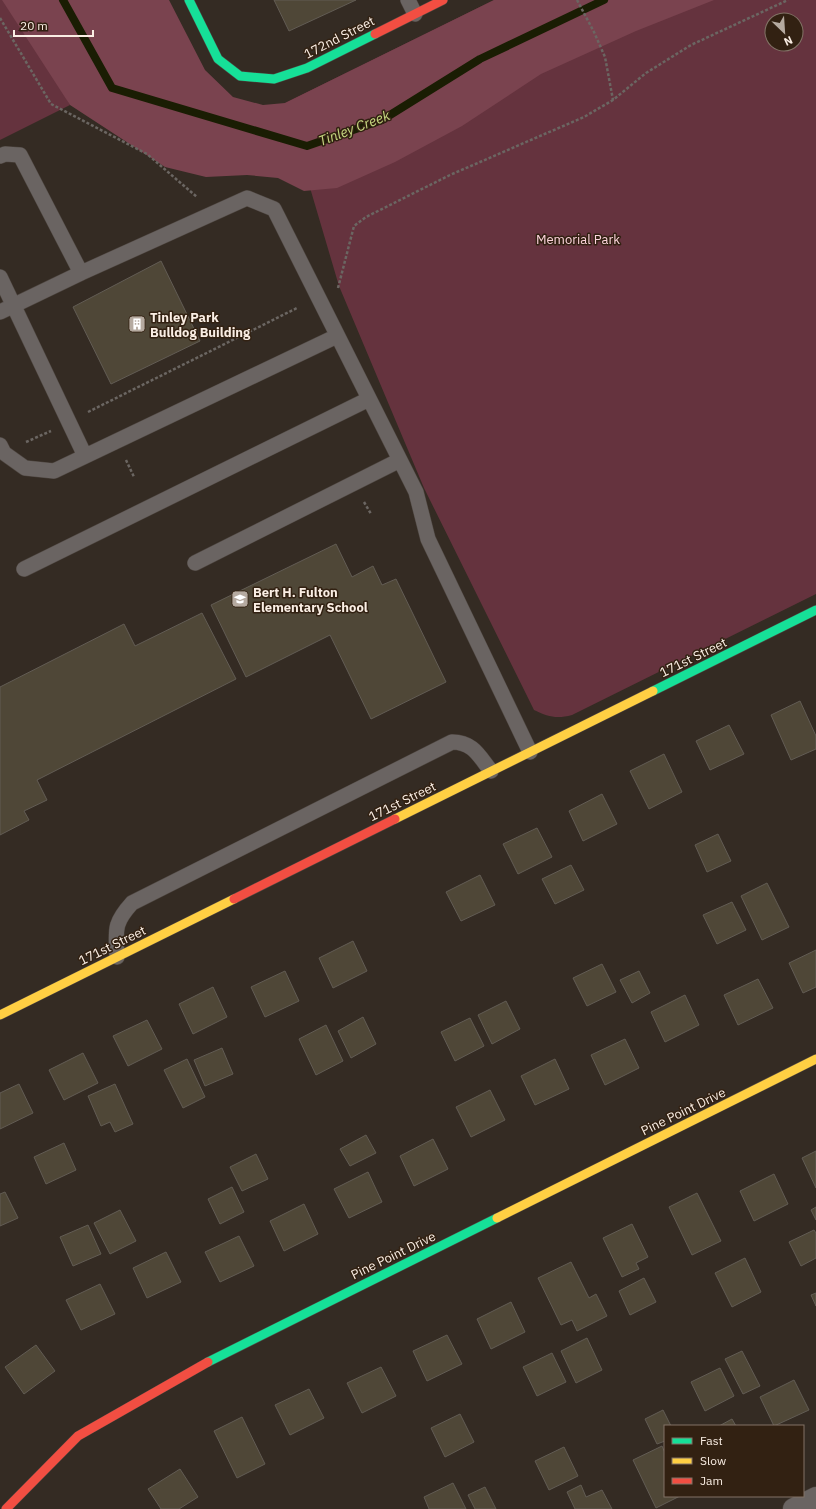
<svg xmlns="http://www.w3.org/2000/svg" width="816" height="1509" font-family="'IBM Plex Sans',sans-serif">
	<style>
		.green { fill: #65333e; fill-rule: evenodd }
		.forest { fill: #7a434f }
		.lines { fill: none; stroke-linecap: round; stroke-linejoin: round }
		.stream { stroke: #1a1d03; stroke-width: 8 }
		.building { fill: #4f4737; stroke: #625c54 }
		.lane-casing { stroke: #4e4640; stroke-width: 16 }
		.street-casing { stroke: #4e4640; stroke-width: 23 }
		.fast-casing { stroke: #4e4640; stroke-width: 10 }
		.slow-casing { stroke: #4e4640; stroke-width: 10 }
		.jam-casing { stroke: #4e4640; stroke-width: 10 }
		.path { stroke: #6b6662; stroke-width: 2.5; stroke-dasharray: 3 2; stroke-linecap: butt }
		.lane { stroke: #6a6462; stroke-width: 15 }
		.street { stroke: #6a6462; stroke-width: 22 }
		.fast { stroke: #16e098; stroke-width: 9 }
		.slow { stroke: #ffcf43; stroke-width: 9 }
		.jam { stroke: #f24e42; stroke-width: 9 }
		.labels { text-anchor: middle; stroke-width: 3; stroke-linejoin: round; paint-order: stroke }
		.street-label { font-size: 13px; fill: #faeee4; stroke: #322112 }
		.park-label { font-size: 13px; fill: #fdd4dc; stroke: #322112 }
		.poi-label { font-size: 13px; font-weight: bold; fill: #faeee4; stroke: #322112; text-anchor: start }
		.water-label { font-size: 14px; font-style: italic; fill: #c8da82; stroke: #322112 }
	</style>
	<rect width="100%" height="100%" fill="#342b23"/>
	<path class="green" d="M 0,0 L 15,0 L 70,105 L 0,140 Z
		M 494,0 L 816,0 L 816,594 L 572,715 C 557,719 548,717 534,710 L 424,488 L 339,286 L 285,103 ZM 772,20 L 796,20 L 796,44 L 772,44 Z"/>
	<path class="forest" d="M 2,0 L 169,0 L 205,70 L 233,97 L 263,105 L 285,103 L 494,0 L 714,0 L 636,31 L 541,74 L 462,126 L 395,162 L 337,188 L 304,191 L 278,178 L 247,175 L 206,177 L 165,167 L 70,105 Z"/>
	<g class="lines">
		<path class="stream" d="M 63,0 L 112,88 L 307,146 L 382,120 L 480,59 L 604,0"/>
	</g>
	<path class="building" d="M 274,0 L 356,0 L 289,31 Z
		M 161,261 L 200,341 L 111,384 L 73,307 Z
		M 336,544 L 352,577 L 373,566 L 382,585 L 396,579 L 446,682 L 371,719 L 330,635 L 246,677 L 211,605 Z
		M 202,613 L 236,679 L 37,780 L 47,800 L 24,811 L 29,820 L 0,835 L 0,687 L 124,624 L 135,646 Z
		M 800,701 L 816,736 L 816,749 L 791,760 L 771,715 Z
		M 729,725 L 744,754 L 710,770 L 696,741 Z
		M 664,754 L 682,792 L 649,809 L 630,771 Z
		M 602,794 L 617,824 L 583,841 L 569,811 Z
		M 537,828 L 552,857 L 518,874 L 503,844 Z
		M 718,834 L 731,861 L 707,872 L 695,845 Z
		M 571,865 L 584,890 L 555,904 L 542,879 Z
		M 480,875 L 495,905 L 461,921 L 446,892 Z
		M 767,883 L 789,927 L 762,940 L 741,896 Z
		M 732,902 L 746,930 L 717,944 L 703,915 Z
		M 353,941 L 367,971 L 333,988 L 319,958 Z
		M 816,950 L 816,987 L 803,993 L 789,963 Z
		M 602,964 L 616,992 L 587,1006 L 573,978 Z
		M 285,971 L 299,1001 L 265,1017 L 251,987 Z
		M 639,971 L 650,993 L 632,1003 L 620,980 Z
		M 758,979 L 773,1008 L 738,1025 L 724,995 Z
		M 213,987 L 227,1017 L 193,1034 L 179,1004 Z
		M 685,995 L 699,1025 L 665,1042 L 651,1012 Z
		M 506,1001 L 520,1029 L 492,1044 L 478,1015 Z
		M 363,1017 L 376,1044 L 351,1058 L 338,1031 Z
		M 470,1018 L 484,1046 L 455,1061 L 441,1032 Z
		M 147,1020 L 162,1049 L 128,1066 L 113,1036 Z
		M 326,1025 L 343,1061 L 316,1075 L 299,1039 Z
		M 625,1039 L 639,1068 L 605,1085 L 591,1055 Z
		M 222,1048 L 233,1074 L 205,1086 L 194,1060 Z
		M 83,1053 L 98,1083 L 64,1100 L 49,1070 Z
		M 187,1059 L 205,1097 L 183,1108 L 164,1070 Z
		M 555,1059 L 569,1089 L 535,1105 L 521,1076 Z
		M 19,1084 L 33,1113 L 0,1129 L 0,1093 Z
		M 115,1084 L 133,1124 L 115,1132 L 110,1122 L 101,1126 L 88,1096 Z
		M 490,1090 L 505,1120 L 471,1137 L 456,1107 Z
		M 366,1135 L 376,1153 L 350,1166 L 340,1149 Z
		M 433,1139 L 448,1169 L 414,1186 L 400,1156 Z
		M 64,1143 L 76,1170 L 46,1184 L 34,1157 Z
		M 816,1151 L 816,1188 L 802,1158 Z
		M 256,1154 L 268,1179 L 242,1191 L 230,1167 Z
		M 368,1172 L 382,1202 L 349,1218 L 334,1189 Z
		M 774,1174 L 788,1204 L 754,1221 L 740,1191 Z
		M 232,1187 L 244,1212 L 220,1224 L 208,1199 Z
		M 5,1192 L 18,1218 L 0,1226 L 0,1194 Z
		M 697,1193 L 721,1241 L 692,1255 L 669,1207 Z
		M 304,1204 L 318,1234 L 284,1251 L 270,1221 Z
		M 816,1207 L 816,1220 L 811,1210 Z
		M 120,1210 L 136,1241 L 110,1254 L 94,1223 Z
		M 632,1224 L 648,1257 L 636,1263 L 639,1269 L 622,1277 L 603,1238 Z
		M 88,1225 L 101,1254 L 73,1266 L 60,1237 Z
		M 814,1230 L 816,1233 L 816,1258 L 801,1266 L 789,1242 Z
		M 239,1236 L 254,1266 L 220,1282 L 205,1252 Z
		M 166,1252 L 181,1282 L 147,1298 L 133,1268 Z
		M 745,1258 L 761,1292 L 732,1307 L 715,1273 Z
		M 571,1262 L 589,1298 L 596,1294 L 607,1316 L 577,1331 L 572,1320 L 561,1325 L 538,1278 Z
		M 644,1278 L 656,1302 L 630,1315 L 619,1291 Z
		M 100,1284 L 115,1314 L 81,1330 L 66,1300 Z
		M 816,1293 L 816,1306 L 811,1295 Z
		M 511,1302 L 525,1332 L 491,1349 L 477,1319 Z
		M 447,1335 L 462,1364 L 427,1381 L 413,1351 Z
		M 587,1338 L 602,1370 L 576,1383 L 561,1351 Z
		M 36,1345 L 55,1371 L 24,1394 L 5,1367 Z
		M 742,1351 L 760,1386 L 743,1394 L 725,1359 Z
		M 552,1353 L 566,1382 L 537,1396 L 523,1367 Z
		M 381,1367 L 396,1396 L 362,1413 L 347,1383 Z
		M 720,1368 L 734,1396 L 705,1411 L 691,1382 Z
		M 794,1380 L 809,1410 L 774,1426 L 760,1397 Z
		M 309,1389 L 324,1418 L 290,1435 L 275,1405 Z
		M 663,1410 L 671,1426 L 665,1426 L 665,1441 L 657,1444 L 645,1419 Z
		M 460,1414 L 474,1442 L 445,1457 L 431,1428 Z
		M 242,1417 L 265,1464 L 237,1478 L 214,1431 Z
		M 732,1419 L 736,1426 L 719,1426 Z
		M 662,1446 L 665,1453 L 665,1496 L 680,1496 L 656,1508 L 633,1460 Z
		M 564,1447 L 578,1476 L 549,1490 L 535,1461 Z
		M 180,1469 L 198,1497 L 179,1509 L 161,1509 L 148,1489 Z
		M 453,1483 L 466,1509 L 429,1509 L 424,1497 Z
		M 581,1485 L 586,1497 L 602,1490 L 612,1509 L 575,1509 L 567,1492 Z
		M 485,1487 L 496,1509 L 475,1509 L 468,1495 Z"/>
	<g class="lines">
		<g class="lane-casing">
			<path id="lane" d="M 408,0 L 415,14
				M 0,156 L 5,154 L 20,155 L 81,273
				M 0,277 L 85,456
				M 0,312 L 81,273 L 247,198 L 274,209 L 416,492 L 428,539 L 530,752
				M 0,445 L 4,453 L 25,468 L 54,471 L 337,336
				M 195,563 L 400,460
				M 24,569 L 369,399
				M 117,957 C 116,930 113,924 132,903 L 452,742 C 473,742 479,756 491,771"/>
		</g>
		<g class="street-casing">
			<path id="street" d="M 794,1509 L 816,1498"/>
		</g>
		<g class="fast-casing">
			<path id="fast" d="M 189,0 L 218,59 L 240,76 L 274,79 L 307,68 L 375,34
				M 653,691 L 816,610
				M 208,1362 L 497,1218"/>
		</g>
		<g class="slow-casing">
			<path id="slow" d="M 395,819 L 653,691
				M 0,1015 L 234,899
				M 497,1218 L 816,1059"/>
		</g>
		<g class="jam-casing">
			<path id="jam" d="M 375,34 L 443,0
				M 234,899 L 395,819
				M 6,1509 L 78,1436 L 208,1362"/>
		</g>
		<path class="path" d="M 577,0 L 594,32 L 605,57 L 613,100
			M 0,18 L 51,104 L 147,154 L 197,197
			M 338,288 L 354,226 L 366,217 L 450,175 L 584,117 L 613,100 L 646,73 L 691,45 L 788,0
			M 88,412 L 297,308
			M 26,442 L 51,431
			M 126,460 L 134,477
			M 364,502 L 371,514"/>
		<use href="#lane" class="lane"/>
		<use href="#street" class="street"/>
		<use href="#fast" class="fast"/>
		<use href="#slow" class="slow"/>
		<use href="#jam" class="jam"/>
	</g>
	<defs>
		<g id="building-square" transform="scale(0.9)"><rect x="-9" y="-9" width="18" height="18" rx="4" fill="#b5aaa0" stroke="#322112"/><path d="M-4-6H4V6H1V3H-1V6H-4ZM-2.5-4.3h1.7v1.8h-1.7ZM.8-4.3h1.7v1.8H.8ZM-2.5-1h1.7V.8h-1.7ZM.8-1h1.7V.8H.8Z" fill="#fff"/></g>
		<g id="school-square" transform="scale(0.9)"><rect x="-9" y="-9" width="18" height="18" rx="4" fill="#b5aaa0" stroke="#322112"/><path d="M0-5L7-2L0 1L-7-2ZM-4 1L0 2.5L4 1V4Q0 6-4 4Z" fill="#fff"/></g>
	</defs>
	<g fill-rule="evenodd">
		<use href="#building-square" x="137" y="324"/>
		<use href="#school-square" x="240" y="599"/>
	</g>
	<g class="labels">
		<g class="street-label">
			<text transform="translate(339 37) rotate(-27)" y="5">172nd Street</text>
			<text transform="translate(693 657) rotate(-26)" y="5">171st Street</text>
			<text transform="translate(402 801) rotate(-26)" y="5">171st Street</text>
			<text transform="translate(112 945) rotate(-26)" y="5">171st Street</text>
			<text transform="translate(683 1111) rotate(-26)" y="5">Pine Point Drive</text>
			<text transform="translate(393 1255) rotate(-26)" y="5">Pine Point Drive</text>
		</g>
		<g class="park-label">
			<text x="578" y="244">Memorial Park</text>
		</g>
		<g class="poi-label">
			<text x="150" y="322">Tinley Park<tspan x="150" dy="15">Bulldog Building</tspan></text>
			<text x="253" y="597">Bert H. Fulton<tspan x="253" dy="15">Elementary School</tspan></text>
		</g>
		<g class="water-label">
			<text transform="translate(354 128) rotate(-21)" y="5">Tinley Creek</text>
		</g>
	</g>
	<rect x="664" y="1425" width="140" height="72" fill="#322112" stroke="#827366"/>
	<rect x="672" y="1438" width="20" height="6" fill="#16e098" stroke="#827366"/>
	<text x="700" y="1445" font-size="12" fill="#faeee4">Fast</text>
	<rect x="672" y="1458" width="20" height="6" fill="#ffcf43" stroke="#827366"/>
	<text x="700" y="1465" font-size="12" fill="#faeee4">Slow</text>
	<rect x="672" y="1478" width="20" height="6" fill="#f24e42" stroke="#827366"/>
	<text x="700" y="1485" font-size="12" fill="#faeee4">Jam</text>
	<g transform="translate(784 32) rotate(155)"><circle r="19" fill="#322112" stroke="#827366"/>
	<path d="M0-3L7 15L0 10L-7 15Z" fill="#b5aaa0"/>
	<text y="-6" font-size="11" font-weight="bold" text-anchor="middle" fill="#faeee4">N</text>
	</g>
	<path d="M14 30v6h79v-6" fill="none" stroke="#faeee4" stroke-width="2"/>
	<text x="20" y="30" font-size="12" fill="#faeee4" stroke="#322112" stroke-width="3" paint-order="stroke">20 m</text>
</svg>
